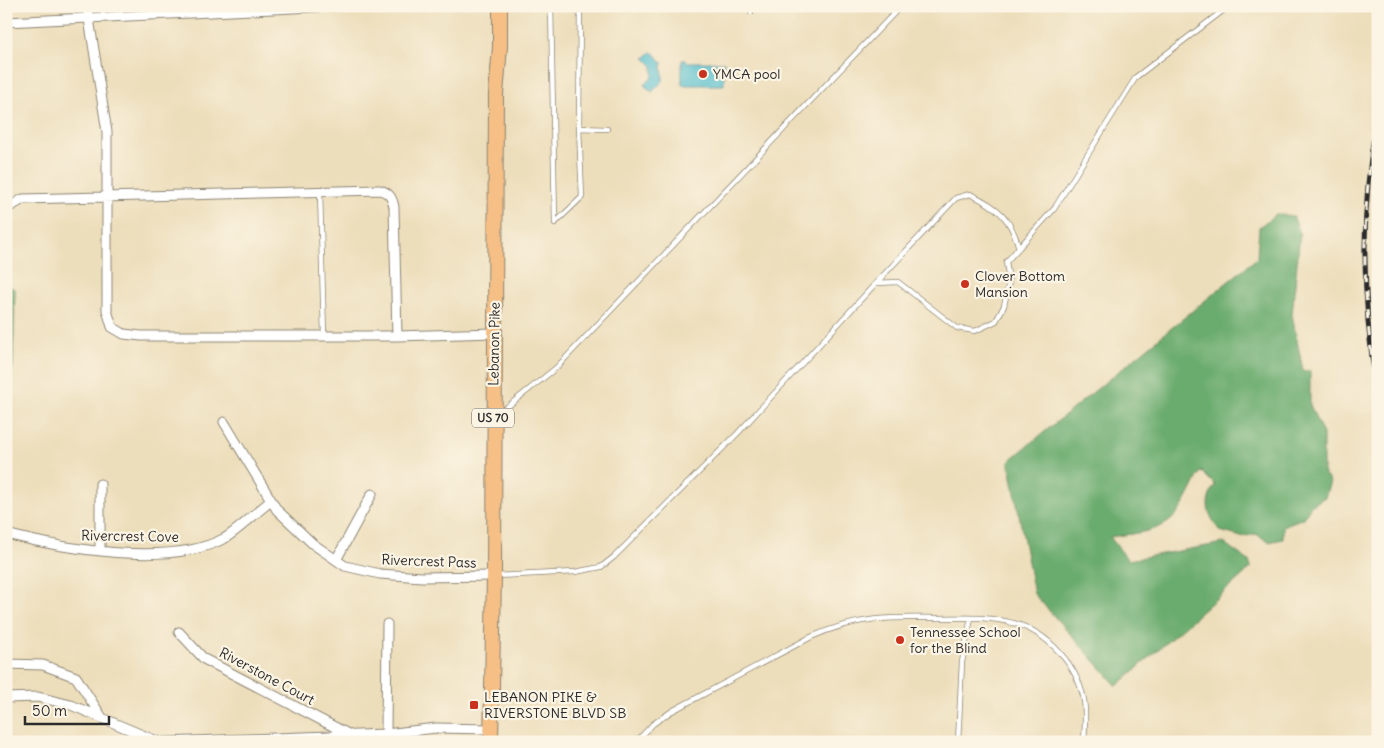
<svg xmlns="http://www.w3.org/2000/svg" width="1384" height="748" font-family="Delius,sans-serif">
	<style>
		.forest { fill: #6aac6e; stroke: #4a6c4c }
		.water { fill: #53bece; stroke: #3f747c }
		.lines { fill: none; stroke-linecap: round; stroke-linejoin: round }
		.lane-casing { stroke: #8c8473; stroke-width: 6 }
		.street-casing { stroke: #8c8473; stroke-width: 11 }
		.primary-casing { stroke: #8c8473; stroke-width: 16 }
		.lane { stroke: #fff; stroke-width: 4.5 }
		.street { stroke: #fff; stroke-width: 9 }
		.primary { stroke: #f5bf86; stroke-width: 14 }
		.rail-casing { stroke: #2b2b2b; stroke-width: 5 }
		.rail { stroke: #fcf5e5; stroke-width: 3; stroke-dasharray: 9; stroke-linecap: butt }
		.poi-dot { fill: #c8321e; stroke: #fcf5e5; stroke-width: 2 }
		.labels { text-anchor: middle; stroke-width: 4.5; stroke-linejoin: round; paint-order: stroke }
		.shield { fill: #fcf5e5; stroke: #6a6863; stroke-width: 1 }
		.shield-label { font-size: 12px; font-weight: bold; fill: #2b2b2b }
		.poi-label { font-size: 14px; fill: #2b2b2b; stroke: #fcf5e5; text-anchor: start }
		.street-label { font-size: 14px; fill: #2b2b2b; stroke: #fcf5e5 }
	</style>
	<rect width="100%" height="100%" fill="#fcf5e5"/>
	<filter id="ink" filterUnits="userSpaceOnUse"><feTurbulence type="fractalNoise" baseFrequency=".02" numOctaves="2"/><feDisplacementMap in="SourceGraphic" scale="10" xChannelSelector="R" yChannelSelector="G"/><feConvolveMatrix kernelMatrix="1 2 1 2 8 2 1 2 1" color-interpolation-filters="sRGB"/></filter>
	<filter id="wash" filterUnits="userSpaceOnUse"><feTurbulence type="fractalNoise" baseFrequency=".0096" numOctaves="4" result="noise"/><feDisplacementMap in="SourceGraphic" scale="20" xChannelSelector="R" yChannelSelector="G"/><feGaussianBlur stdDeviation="1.12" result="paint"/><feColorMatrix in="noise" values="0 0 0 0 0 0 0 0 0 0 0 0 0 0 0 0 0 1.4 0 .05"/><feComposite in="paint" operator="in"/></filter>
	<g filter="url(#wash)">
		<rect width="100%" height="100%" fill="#eddebb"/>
		<path class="forest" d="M 1276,214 L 1293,216 L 1300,233 L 1292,315 L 1303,371 L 1310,371 L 1310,405 L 1323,434 L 1323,472 L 1330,482 L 1325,497 L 1311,506 L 1303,518 L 1283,526 L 1283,539 L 1269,542 L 1256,534 L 1241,537 L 1220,531 C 1208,514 1203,505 1215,485 L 1201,471 C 1192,487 1183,513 1167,523 C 1152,533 1128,534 1110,537 L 1128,560 L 1224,543 L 1249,561 L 1251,568 L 1117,686 L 1034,594 L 1009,461 L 1257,258 L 1259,227 Z
			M 6,283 L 15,290 L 13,366 L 6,398 Z"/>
		<path class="water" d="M 652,51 L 662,62 L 663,81 L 652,92 L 644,85 L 653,77 L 653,66 L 645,58 Z
			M 682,60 L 686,60 L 687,62 L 724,62 L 724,85 L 682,85 Z"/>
	</g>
	<g filter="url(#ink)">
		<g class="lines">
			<g class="lane-casing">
				<path id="lane" d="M 551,6 L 555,223 L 582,197 L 579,128 L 580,6
					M 751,12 L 751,6
					M 579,128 L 607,129
					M 320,192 L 324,335
					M 876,283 L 956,198 L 970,194 C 998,207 1011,218 1019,248
					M 498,414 L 556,368 L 901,6
					M 495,576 L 575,572 L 601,567 L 614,557 L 737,434 L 876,283 L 898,282 L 957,328 L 975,331 L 996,321 L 1004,306 L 1009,281 L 1006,262 L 1054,209 L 1136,77 L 1229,6
					M 636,742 L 653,724 L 672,711 L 811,637 C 859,616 890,617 941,618 C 965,618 990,616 1013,623 C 1048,632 1077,665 1084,700 C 1086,714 1085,728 1084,742
					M 958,742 L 962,662 L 971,618"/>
			</g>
			<g class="street-casing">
				<path id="street" d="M 87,6 L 107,132 L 107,310 L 112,327 L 124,334 L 141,336 L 397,336 L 494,333
					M 6,22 L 333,6
					M 6,209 L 23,199 L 380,190 C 390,193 392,198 394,207 L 397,336
					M 224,422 L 277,510 L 313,544 L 345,566 L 380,574 L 422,577 L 494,576
					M 100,484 L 100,551
					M 6,534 C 63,549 170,567 223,539 C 237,532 257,511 271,501
					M 336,560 L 372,494
					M 179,632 L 204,659 L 348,734
					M 6,664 L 43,665 L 76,677 L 101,716
					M 6,698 L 38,697 L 71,705 L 159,742
					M 386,734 L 387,624
					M 164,742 L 386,734 L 436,728 L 491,729"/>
			</g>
			<g class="primary-casing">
				<path id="primary" d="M 491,742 L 494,576 L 496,94 L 500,47 L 500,6"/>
			</g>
			<use href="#lane" class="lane"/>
			<use href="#street" class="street"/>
			<use href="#primary" class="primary"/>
			<g class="rail-casing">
				<path id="rail" d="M 1378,113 C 1360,207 1361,301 1378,396"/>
			</g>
			<use href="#rail" class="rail"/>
		</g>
	</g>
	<g class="poi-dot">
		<circle cx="703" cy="74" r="5"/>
		<circle cx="965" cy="284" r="5"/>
		<circle cx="900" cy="640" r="5"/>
		<rect x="469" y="700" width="10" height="10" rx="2.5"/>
	</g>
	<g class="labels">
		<rect class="shield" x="472" y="408.5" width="42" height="19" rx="4"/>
		<g class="shield-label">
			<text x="493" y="422">US 70</text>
		</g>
		<g class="poi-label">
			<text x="713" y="79">YMCA pool</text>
			<text x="975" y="281">Clover Bottom<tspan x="975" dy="16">Mansion</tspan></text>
			<text x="910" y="637">Tennessee School<tspan x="910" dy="16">for the Blind</tspan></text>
			<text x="484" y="702">LEBANON PIKE &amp;<tspan x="484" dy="16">RIVERSTONE BLVD SB</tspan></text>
		</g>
		<g class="street-label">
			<text transform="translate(494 344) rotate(-89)" y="5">Lebanon Pike</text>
			<text transform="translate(130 536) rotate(1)" y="5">Rivercrest Cove</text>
			<text transform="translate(429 561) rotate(2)" y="5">Rivercrest Pass</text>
			<text transform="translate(267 676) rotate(28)" y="5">Riverstone Court</text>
		</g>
	</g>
	<rect width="1384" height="748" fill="none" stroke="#fcf5e5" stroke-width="25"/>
	<path d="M25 716v8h84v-8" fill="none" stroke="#2b2b2b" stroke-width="2.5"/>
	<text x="32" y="716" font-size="15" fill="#2b2b2b" stroke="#fcf5e5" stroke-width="4" paint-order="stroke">50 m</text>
</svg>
